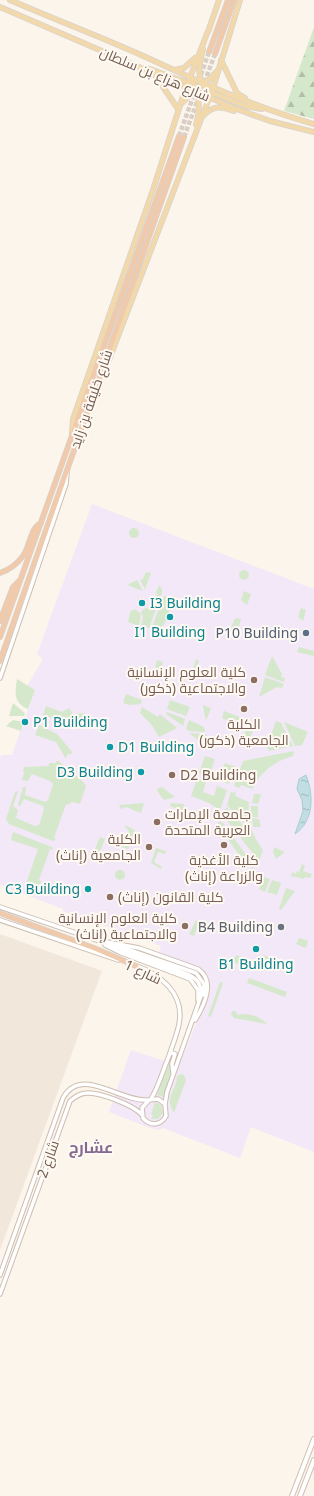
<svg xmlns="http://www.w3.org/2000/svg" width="314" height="1496" font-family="'Noto Sans',Cairo,sans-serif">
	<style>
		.residential { fill: #f2e7db }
		.education { fill: #f2e8f8 }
		.green { fill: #d6e8cb }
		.forest { fill: url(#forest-firs) }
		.water { fill: url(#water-ripples); stroke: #a9cdd4 }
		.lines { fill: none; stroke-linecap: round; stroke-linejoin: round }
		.trunk-tunnel { stroke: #d9cfc5; stroke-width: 4.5; stroke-dasharray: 4.5 2; stroke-linecap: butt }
		.tertiary-casing { stroke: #cdbeb2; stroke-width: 5.5 }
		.secondary-casing { stroke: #cfbeb0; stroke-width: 6 }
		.primary-casing { stroke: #d8d2ce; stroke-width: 6 }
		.trunk-casing { stroke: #d8d2ce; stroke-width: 6 }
		.tertiary { stroke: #fff; stroke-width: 3.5 }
		.secondary { stroke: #fff; stroke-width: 4 }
		.primary { stroke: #f2d9ac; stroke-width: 4.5 }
		.trunk { stroke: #f0caaa; stroke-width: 4.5 }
		.culture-dot { fill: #0f9aa8; stroke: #fef9f2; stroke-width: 1.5 }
		.service-dot { fill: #5c6f8a; stroke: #fef9f2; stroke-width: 1.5 }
		.education-dot { fill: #8d6e63; stroke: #fef9f2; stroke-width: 1.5 }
		.worship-dot { fill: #6b7280; stroke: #fef9f2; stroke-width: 1.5 }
		.labels { text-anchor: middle; stroke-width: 4; stroke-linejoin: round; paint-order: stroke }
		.street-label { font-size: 14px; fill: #745e51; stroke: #fef9f2 }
		.culture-label { font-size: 14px; fill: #0d838f; stroke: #fef9f2; text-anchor: start }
		.service-label { font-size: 14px; fill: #4e5e75; stroke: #fef9f2; text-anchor: end }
		.education-label { font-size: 14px; fill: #785e54; stroke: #fef9f2; text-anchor: end }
		.worship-label { font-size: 14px; fill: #5b616d; stroke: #fef9f2; text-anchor: end }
		.quarter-label { font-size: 16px; font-weight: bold; fill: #83698f; stroke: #fef9f2 }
	</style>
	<defs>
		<pattern id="forest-firs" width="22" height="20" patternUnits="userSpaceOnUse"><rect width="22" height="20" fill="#d6e8cb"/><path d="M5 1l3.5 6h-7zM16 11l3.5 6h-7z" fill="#b2bfa7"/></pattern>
		<pattern id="water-ripples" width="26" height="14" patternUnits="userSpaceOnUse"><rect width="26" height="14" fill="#c1dee3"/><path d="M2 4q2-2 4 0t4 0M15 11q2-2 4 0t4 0" fill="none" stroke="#a1b7ba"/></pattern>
	</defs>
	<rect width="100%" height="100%" fill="#fbf5ec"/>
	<path class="residential" d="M 0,934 L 102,971 L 0,1250 Z"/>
	<path class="education" d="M 92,504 L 314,589 L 314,1152 L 251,1127 L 240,1158 L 163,1128 L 159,1130 L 150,1128 L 109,1112 L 131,1050 L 179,1066 L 210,989 L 208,976 L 204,970 L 159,954 L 161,946 L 63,911 L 63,909 L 0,885 L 0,759 L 1,755 L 12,755 L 25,718 L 35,690 L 27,686 L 43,659 L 37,654 Z"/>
	<path class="green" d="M129 533a5 5 0 1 1 10 0a5 5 0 1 1-10 0Z
		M239 575a5 5 0 1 1 10 0a5 5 0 1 1-10 0Z
		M 146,572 L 151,573 L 145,589 L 140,580 L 143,579 Z
		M 137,580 L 143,591 L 127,585 Z
		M 159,585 L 162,589 L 162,594 L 157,601 L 152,602 L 154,596 L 158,595 L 156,593 Z
		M 244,591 L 251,594 L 247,605 L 241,600 Z
		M 164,596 L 175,596 L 173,603 L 170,604 L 171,606 L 164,625 L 161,626 L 163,629 L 161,634 L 151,630 L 158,611 L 164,608 L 162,600 Z
		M 153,605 L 156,609 L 149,628 L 141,625 L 143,617 L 141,612 L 144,609 Z
		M 301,608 L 306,610 L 303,621 L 298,617 Z
		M 135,609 L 141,614 L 139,626 L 128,622 L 130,612 Z
		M 237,618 L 241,619 L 237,633 L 230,631 L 234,620 Z
		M 299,647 L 314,651 L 314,656 L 297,652 Z
		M 272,656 L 282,674 L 281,677 L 285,678 L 284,682 L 265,675 Z
		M 196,659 L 199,661 L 192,681 L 183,678 L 185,674 L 191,676 Z
		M 157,660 L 163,662 L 159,674 L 154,673 Z
		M 265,677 L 284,684 L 282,688 L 277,687 L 259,697 Z
		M 17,679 L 35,690 L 28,709 C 13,703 15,693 17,679 Z
		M 126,694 L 142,700 L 141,704 L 129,705 L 123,703 Z
		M 170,700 L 190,707 L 186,716 L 181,714 L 182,711 L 180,714 L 167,709 Z
		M 13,703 L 25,713 L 24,716 L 9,716 Z
		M 203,705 L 211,708 L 206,721 L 203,706 Z
		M 46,706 L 62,712 L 69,708 L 73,714 L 85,713 L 86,717 C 69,720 59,721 43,715 Z
		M 142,707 L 158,717 L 160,714 L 177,728 L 159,737 L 151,724 L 140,713 Z
		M 224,711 L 240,717 L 239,722 L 236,724 L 222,718 Z
		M 167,712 L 185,719 L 183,726 L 166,714 Z
		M 13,720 L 23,722 L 21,731 L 6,726 Z
		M 189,720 L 204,727 L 205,732 L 188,731 L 186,729 Z
		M 276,721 L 281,723 L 293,746 L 269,751 L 267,747 Z
		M 284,722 L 308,732 L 302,745 L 295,746 Z
		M 253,723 L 256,723 L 250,738 L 246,737 L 244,726 Z
		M 39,725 L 57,734 L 73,753 L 67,755 L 66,759 L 56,742 L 35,735 Z
		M 189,733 L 206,734 L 207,740 L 199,741 Z
		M 218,740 L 213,751 L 202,742 Z
		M 294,751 L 293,756 C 274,761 261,772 252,789 L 241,785 L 239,788 L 234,786 L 243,761 Z
		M 205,756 L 215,759 L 209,776 L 199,773 Z
		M 56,761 L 59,761 C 65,768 85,781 86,786 L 80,804 L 72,802 L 68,805 L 66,804 L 54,838 L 56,839 L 53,841 L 9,824 L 6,819 L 15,792 L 18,791 L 21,783 L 13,806 L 18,810 L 16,818 L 35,826 L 39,825 L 44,809 L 43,806 L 24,799 L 20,806 L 18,805 L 23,787 L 26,787 L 25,795 L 45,802 L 48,800 L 53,784 L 50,781 L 32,774 L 28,781 L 22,780 L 24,773 L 23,771 L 24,767 L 49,766 L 49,763 L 56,763 Z
		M 225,763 L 236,767 L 229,784 L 219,780 Z
		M 197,779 L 206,782 L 203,792 L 214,796 L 217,786 L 227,790 L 220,810 L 209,803 L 191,796 Z
		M 162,787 L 175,797 L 164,800 L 157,791 L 158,788 Z
		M 231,792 L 236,793 L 235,796 L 249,802 C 247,822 252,835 263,850 L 259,861 L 225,818 L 227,816 L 224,813 L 226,807 L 246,828 L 246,826 L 227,805 Z
		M 254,794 L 261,794 L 258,804 L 252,803 Z
		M 144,803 L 141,813 L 126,807 L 121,809 L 119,805 Z
		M 171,803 L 184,804 L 184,812 L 170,806 Z
		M 251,806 L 258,806 L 258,817 L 251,817 Z
		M 252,818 L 259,819 L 261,827 L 253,827 Z
		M 219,821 L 223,823 L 247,856 L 255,863 L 253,869 L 244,862 L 218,825 Z
		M 125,825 L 135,830 L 128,849 L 117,845 L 118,842 L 126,844 L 129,831 L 125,827 Z
		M 13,832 L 52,847 L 53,850 L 50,849 L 39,880 L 41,881 L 40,886 L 27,881 L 38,849 L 11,840 Z
		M 100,837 L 105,839 L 98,856 L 93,854 Z
		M 274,847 L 285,852 L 276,859 L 273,852 Z
		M 156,848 L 166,851 L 165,854 L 158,852 L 154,862 L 162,867 L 161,869 L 151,863 Z
		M 302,864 L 305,866 L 303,871 L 312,874 L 310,878 L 305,877 L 304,879 L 291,876 L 292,872 L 296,874 L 297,871 L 299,872 Z
		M115 875a5 5 0 1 1 10 0a5 5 0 1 1-10 0Z
		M 264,877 L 270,879 L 265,892 L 259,889 Z
		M 272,880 L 281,883 L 277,895 L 267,892 Z
		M 286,888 L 295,891 L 281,910 L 279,909 Z
		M 196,920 L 199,922 L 194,936 L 189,934 Z
		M 299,938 L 308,941 L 306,948 L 296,944 Z
		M 236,955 L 246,959 L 244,966 L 233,962 Z
		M 263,955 L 271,958 L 266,971 L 259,968 Z
		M 249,978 L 287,992 L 285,997 L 247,983 Z
		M 220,982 L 223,983 L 211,1017 L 208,1016 Z
		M 232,1011 L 235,1011 L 238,1015 C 247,1012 261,1017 267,1024 L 234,1018 L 231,1014 Z
		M 169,1063 L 171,1064 L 171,1072 L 163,1097 L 157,1095 Z
		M 181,1074 L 184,1075 L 186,1080 L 174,1113 C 163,1096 177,1091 177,1076 Z
		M 155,1102 L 161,1105 L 163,1113 L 158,1119 L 151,1119 L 153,1115 L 151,1114 Z"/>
	<path class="forest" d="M 314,27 L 314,119 L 284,111 Z"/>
	<path class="water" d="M 306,775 C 314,795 314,821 295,834 L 303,811 L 302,800 L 297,789 L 299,779 Z"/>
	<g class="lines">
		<path class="trunk-tunnel" d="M 179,136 L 209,52
			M 184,137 L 215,54"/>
		<g class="tertiary-casing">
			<path id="tertiary" d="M 0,678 L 66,484 L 67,472
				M 0,907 L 114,946 L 189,975 C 198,979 202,986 201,996 L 167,1092 L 165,1104 L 166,1116 C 161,1125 151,1127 143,1118 L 142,1108 L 149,1100 L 158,1099 L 165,1104
				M 0,920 L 118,960
				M 107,942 L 139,948 L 198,969 C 216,981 204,1006 195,1020
				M 105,945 L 119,952 L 190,979 L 198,990 L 198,1000
				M 118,946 L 196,973 L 204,984 L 204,995
				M 134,965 C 160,974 185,993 179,1024 C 177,1035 172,1046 169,1056 C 163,1070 159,1086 151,1099
				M 170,1054 L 172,1053 L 175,1054 L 172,1064 L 173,1073
				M 0,1275 L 63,1098 C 81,1065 120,1102 147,1100
				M 0,1294 L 70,1101 C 75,1097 80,1093 87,1093 C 99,1092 134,1105 142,1115"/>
		</g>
		<g class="secondary-casing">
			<path id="secondary" d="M 292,1496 L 314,1439
				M 300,1496 L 314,1460"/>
		</g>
		<g class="primary-casing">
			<path id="primary" d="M 10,0 C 56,20 104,38 150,59 C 204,84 257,108 314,124
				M 0,7 L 234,108 L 270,121 L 314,132
				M 208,32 L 219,0
				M 203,49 C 198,68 196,81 211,95
				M 221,60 L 237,93 L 245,98
				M 147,68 L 189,83
				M 174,70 L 184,68 L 195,58
				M 155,75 L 178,109
				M 190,77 C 200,92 201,108 196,125
				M 201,83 L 210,79 L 217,71
				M 208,91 L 245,106 L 262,109
				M 181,104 L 189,96 L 197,91
				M 203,116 C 213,105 221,106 234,111
				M 102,372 L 107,365 L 213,88 L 240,0
				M 72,433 L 73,419 L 153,190 L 184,93 L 208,31"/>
		</g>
		<g class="trunk-casing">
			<path id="trunk" d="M 209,52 L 228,0
				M 215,54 L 234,0
				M 0,573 C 9,570 17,564 23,556 C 30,547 30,528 41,523
				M 0,621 L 13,587 L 20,580
				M 0,637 L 179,136
				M 0,661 L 184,137
				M 0,913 L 94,948 L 136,966"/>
		</g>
		<use href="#tertiary" class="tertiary"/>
		<use href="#secondary" class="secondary"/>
		<use href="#primary" class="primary"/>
		<use href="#trunk" class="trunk"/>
	</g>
	<g class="culture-dot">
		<circle cx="142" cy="603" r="4"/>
		<circle cx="170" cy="617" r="4"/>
		<circle cx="25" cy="722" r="4"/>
		<circle cx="110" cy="747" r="4"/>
		<circle cx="141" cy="772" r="4"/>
		<circle cx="88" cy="889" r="4"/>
		<circle cx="256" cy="949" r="4"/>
	</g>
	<circle class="service-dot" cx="306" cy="633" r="4"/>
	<g class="education-dot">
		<circle cx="254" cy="680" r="4"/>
		<circle cx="244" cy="709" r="4"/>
		<circle cx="172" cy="775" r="4"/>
		<circle cx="157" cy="822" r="4"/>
		<circle cx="224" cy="845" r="4"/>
		<circle cx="149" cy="847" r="4"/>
		<circle cx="110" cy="897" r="4"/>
		<circle cx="185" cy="926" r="4"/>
	</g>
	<circle class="worship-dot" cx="281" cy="927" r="4"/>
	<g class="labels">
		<g class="street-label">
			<text transform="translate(155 74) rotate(23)" y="5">شارع هزاع بن سلطان</text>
			<text transform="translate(91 399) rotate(-71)" y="5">شارع خليفة بن زايد</text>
			<text transform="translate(143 972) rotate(25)" y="5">شارع 1</text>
			<text transform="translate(48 1159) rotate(-70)" y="5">شارع 2</text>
		</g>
		<g class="culture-label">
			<text x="150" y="608">I3 Building</text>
			<text x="170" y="637" text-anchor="middle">I1 Building</text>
			<text x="33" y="727">P1 Building</text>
			<text x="118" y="752">D1 Building</text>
			<text x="133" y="777" text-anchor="end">D3 Building</text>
			<text x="80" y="894" text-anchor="end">C3 Building</text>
			<text x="256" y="969" text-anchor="middle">B1 Building</text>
		</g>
		<g class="service-label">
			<text x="298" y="638">P10 Building</text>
		</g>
		<g class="education-label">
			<text x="246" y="677">كلية العلوم الإنسانية<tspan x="246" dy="16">والاجتماعية (ذكور)</tspan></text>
			<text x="244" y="729" text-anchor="middle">الكلية<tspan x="244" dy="16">الجامعية (ذكور)</tspan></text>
			<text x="180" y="780" text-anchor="start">D2 Building</text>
			<text x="165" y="819" text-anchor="start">جامعة الإمارات<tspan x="165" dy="16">العربية المتحدة</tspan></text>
			<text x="141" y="844">الكلية<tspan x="141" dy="16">الجامعية (إناث)</tspan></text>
			<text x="224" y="865" text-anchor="middle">كلية الأغذية<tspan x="224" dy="16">والزراعة (إناث)</tspan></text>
			<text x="118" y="902" text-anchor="start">كلية القانون (إناث)</text>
			<text x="177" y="923">كلية العلوم الإنسانية<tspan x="177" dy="16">والاجتماعية (إناث)</tspan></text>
		</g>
		<g class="worship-label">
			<text x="273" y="932">B4 Building</text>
		</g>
		<g class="quarter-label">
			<text x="91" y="1153">عشارج</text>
		</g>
	</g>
</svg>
